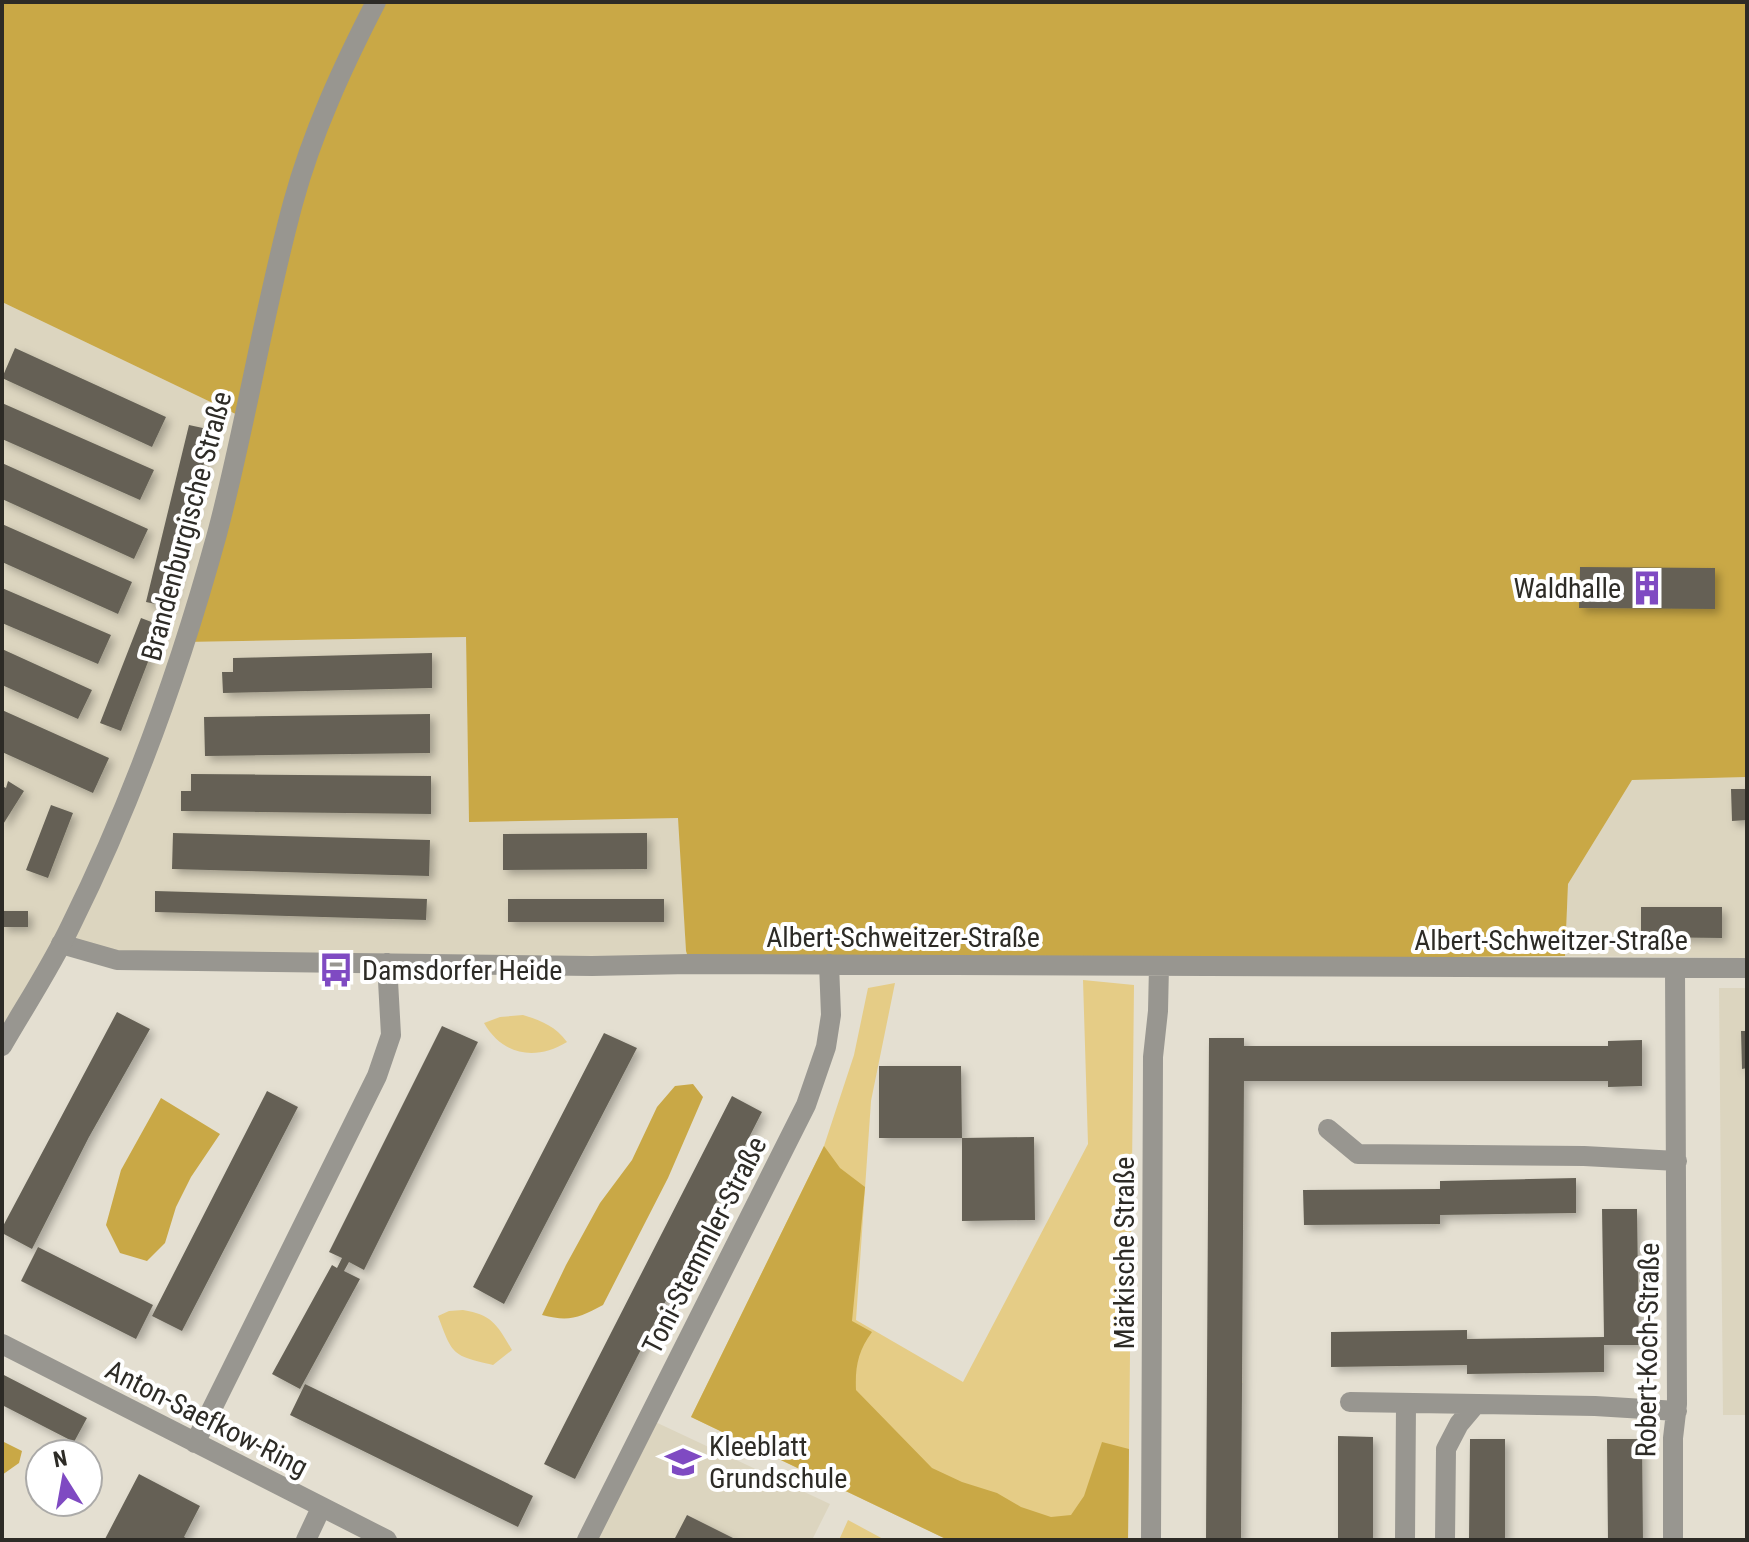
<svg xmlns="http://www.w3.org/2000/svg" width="1749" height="1542" font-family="'Roboto Condensed',sans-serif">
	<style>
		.built { fill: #dcd5bf }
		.green { fill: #e5cc86 }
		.forest { fill: #c9a846 }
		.building { fill: #656155; filter: url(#shadow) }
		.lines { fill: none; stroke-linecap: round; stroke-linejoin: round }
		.minor { stroke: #989690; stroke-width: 20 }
		.tertiary { stroke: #989690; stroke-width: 20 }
		.labels { text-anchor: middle; stroke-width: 8; stroke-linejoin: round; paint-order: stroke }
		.street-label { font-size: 28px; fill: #2d2b26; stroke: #fff }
		.poi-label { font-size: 28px; fill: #2d2b26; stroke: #fff; text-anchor: start }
	</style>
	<defs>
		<filter id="shadow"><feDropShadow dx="4.5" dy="4.5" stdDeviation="4" flood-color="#0004"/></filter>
	</defs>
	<rect width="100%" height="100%" fill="#e4dfd1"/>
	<path class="built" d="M 2,302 L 246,419 L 186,642 L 466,637 L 469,821 L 679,817 L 686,951 L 690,964 L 117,960 L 61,944 L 2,1046 Z
		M 1747,777 L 1747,958 L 1565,956 L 1568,884 L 1632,780 Z
		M 1719,988 L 1747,988 L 1747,1415 L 1723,1415 Z
		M 649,1419 L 830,1504 L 812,1540 L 587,1540 Z"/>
	<path class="green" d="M 1083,980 L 1134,985 L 1128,1540 L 948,1540 L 691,1417 L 824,1146 L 854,1055 L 868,988 L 895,983 L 871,1101 L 856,1320 L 963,1382 L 1088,1144 Z
		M 523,1015 C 542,1021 555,1026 567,1042 C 536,1061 503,1056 484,1023 L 500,1017 Z
		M 463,1310 C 493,1315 497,1325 512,1350 L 493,1365 C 452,1355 453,1356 438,1316 L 449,1311 Z
		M 848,1520 L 885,1540 L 839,1540 Z"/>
	<path class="forest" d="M 2,2 L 1747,2 L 1747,777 L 1632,780 L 1568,884 L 1565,956 L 690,964 L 686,951 L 678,818 L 469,822 L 466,637 L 185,642 L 246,419 L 2,302 Z
		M 693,1084 L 703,1097 L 668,1178 L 603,1305 C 579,1318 569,1322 542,1315 L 566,1265 L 600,1203 L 632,1160 L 657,1107 L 675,1086 Z
		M 161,1098 L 220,1134 L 191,1177 L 176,1207 L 165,1243 L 147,1261 L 120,1253 L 106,1225 L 121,1170 Z
		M 824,1146 L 840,1168 L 865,1187 L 852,1321 L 872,1332 C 858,1351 855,1367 856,1390 L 932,1468 L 962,1482 L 997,1493 L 1021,1507 L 1051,1517 L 1071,1515 L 1084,1496 L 1102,1442 L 1129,1449 L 1128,1540 L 948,1540 L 691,1417 Z
		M 2,1441 L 22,1451 L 19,1463 L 2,1475 Z"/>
	<path class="building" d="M 15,348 L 166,417 L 152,447 L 2,378 Z
		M 2,403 L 154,470 L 140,500 L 2,439 Z
		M 189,425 L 212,430 L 169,607 L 146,602 Z
		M 2,463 L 148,529 L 134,559 L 2,499 Z
		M 2,524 L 132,582 L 118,614 L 2,562 Z
		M 1580,567 L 1715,568 L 1715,609 L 1579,608 Z
		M 2,588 L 111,635 L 98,664 L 2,623 Z
		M 141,618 L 162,626 L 121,731 L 100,723 Z
		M 2,649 L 92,690 L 78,719 L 2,685 Z
		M 432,653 L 432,688 L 223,693 L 222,672 L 233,672 L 233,658 Z
		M 2,710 L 109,758 L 93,793 L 2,752 Z
		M 430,714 L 430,753 L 205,756 L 204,717 Z
		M 191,774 L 431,776 L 431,814 L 181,811 L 181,791 L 191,791 Z
		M 8,781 L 24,791 L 2,826 L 2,786 L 6,788 Z
		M 1731,789 L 1747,789 L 1747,820 L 1732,821 Z
		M 51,805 L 73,813 L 48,878 L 26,870 Z
		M 173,833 L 430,840 L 429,876 L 172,869 Z
		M 647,833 L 647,869 L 503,870 L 503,834 Z
		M 155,891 L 427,899 L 426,920 L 155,912 Z
		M 508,899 L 664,899 L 664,922 L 508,922 Z
		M 1641,907 L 1722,907 L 1722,938 L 1641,937 Z
		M 2,911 L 28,911 L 28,927 L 2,927 Z
		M 117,1012 L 150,1029 L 89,1137 L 32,1249 L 2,1233 L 2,1228 Z
		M 442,1026 L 478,1042 L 364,1270 L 349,1262 L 344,1271 L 360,1279 L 300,1389 L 272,1374 L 332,1265 L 337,1268 L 342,1258 L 329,1252 Z
		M 1741,1031 L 1747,1031 L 1747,1068 L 1742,1069 Z
		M 604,1033 L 637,1048 L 504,1304 L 473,1287 Z
		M 1209,1038 L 1244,1038 L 1244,1046 L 1608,1046 L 1608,1041 L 1642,1040 L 1642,1086 L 1608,1087 L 1608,1081 L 1244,1081 L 1241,1540 L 1206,1540 Z
		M 879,1066 L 961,1066 L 962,1138 L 879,1138 Z
		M 267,1091 L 298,1107 L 182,1331 L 152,1316 Z
		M 732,1096 L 762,1112 L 575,1479 L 544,1464 Z
		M 1034,1137 L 1035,1220 L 962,1221 L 962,1138 Z
		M 1576,1178 L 1576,1213 L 1440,1215 L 1440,1224 L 1304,1225 L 1303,1190 L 1440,1189 L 1440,1181 Z
		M 1602,1209 L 1637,1209 L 1639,1345 L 1604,1345 L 1604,1372 L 1467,1374 L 1467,1365 L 1331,1367 L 1331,1332 L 1467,1330 L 1467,1339 L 1604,1337 Z
		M 38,1247 L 153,1305 L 136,1339 L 21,1281 Z
		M 2,1374 L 87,1418 L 74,1442 L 2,1405 Z
		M 305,1384 L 533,1496 L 518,1527 L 290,1415 Z
		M 1338,1436 L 1373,1437 L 1373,1540 L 1338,1540 Z
		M 1470,1439 L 1505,1439 L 1505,1540 L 1469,1540 Z
		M 1607,1439 L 1642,1439 L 1643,1540 L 1608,1540 Z
		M 139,1474 L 200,1506 L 184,1537 L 190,1540 L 105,1539 Z
		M 687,1515 L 737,1540 L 674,1540 Z"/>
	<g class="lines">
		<path class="minor" d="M 61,944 L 117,960 L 592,966 L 690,964 L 1747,968
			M 1328,1129 L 1358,1154 L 1584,1156 L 1677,1161
			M 2,1344 L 387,1540
			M 1350,1402 L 1595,1406 L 1677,1411
			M 195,1443 L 377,1076 L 391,1035 L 387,963
			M 306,1540 L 321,1508
			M 587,1540 L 806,1105 L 826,1047 L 831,1015 L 829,964
			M 1151,1540 L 1153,1057 L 1158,1011 L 1159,966
			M 1405,1540 L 1406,1405
			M 1445,1540 L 1446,1449 L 1459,1424 L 1475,1405
			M 1673,1540 L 1673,1438 L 1677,1404 L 1675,968"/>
		<path class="tertiary" d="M 2,1046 C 25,1006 51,967 71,925 C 133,800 180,669 217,534 C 246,425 263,313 293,203 C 312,133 343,66 376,2"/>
	</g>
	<defs>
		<g id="building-bare" transform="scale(2.76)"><path d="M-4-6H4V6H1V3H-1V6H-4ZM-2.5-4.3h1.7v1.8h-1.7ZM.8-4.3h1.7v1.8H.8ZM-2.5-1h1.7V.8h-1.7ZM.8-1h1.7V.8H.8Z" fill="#7f4ac2" stroke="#fff" stroke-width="2.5" paint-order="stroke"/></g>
		<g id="bus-bare" transform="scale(2.76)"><path d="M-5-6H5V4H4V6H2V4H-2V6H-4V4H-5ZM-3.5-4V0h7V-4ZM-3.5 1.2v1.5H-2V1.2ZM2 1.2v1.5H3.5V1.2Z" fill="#7f4ac2" stroke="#fff" stroke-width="2.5" paint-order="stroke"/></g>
		<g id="school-bare" transform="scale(2.76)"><path d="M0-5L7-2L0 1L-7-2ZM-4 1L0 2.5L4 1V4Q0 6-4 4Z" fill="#7f4ac2" stroke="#fff" stroke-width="2.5" paint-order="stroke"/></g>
	</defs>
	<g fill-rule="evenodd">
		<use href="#building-bare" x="1647" y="588"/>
		<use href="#bus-bare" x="336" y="970"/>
		<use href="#school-bare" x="683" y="1462"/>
	</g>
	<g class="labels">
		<g class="street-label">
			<text transform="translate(186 526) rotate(-75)" y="10">Brandenburgische Straße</text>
			<text x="903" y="947">Albert-Schweitzer-Straße</text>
			<text x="1551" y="950">Albert-Schweitzer-Straße</text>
			<text transform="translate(704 1245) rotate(-63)" y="10">Toni-Stemmler-Straße</text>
			<text transform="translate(1124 1253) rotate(-90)" y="10">Märkische Straße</text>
			<text transform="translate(1647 1350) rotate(-89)" y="10">Robert-Koch-Straße</text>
			<text transform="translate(207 1418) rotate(27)" y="10">Anton-Saefkow-Ring</text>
		</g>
		<g class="poi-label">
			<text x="1621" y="598" text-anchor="end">Waldhalle</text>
			<text x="362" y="980">Damsdorfer Heide</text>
			<text x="709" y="1456">Kleeblatt<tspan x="709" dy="32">Grundschule</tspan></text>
		</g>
	</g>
	<rect width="1749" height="1542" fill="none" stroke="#2d2b26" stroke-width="8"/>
	<g transform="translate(64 1478) rotate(349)"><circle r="38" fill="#ffffff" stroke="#abaaa8" stroke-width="2"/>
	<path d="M0-6L14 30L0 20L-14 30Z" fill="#7f4ac2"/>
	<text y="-12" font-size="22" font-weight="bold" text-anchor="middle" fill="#2d2b26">N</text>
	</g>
</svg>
